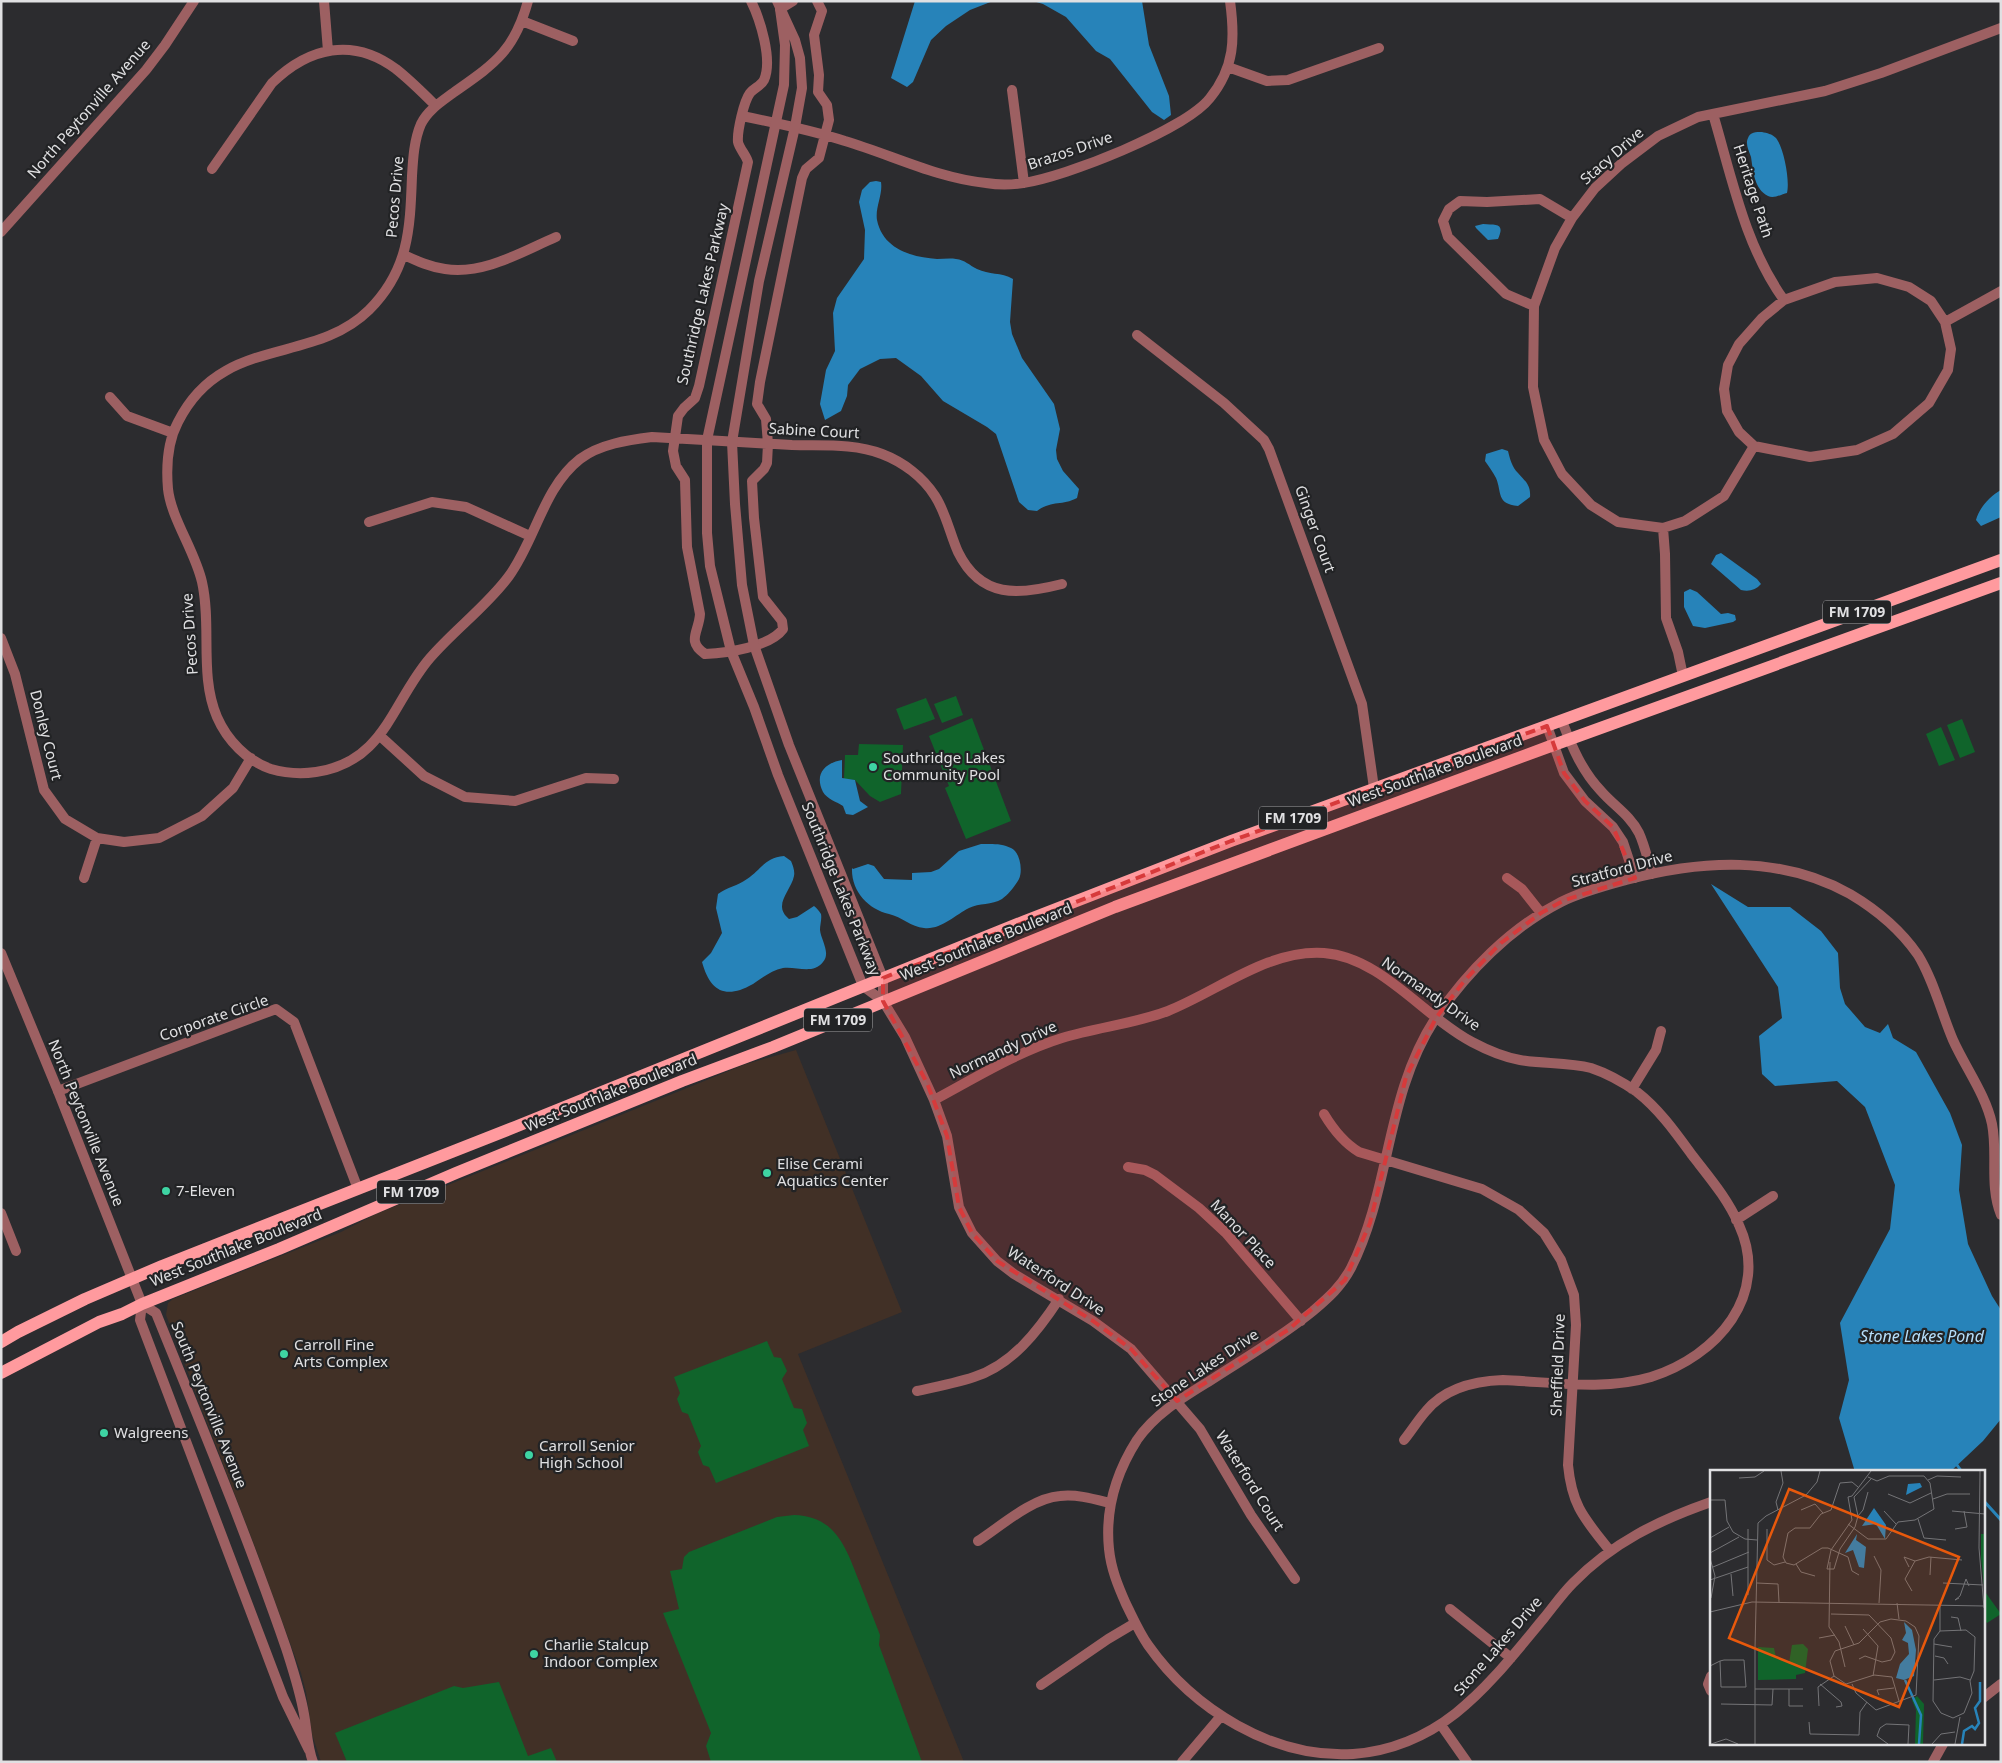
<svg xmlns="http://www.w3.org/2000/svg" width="2002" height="1763" font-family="'Noto Sans',sans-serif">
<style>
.education{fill:#413026}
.green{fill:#10642b}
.water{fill:#2783b9}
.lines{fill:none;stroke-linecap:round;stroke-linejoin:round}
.stream{stroke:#2783b9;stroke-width:3}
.minor{stroke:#9d6062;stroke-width:10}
.tertiary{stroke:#9d6062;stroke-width:10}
.primary{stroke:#ff9a9e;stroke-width:12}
.marked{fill:#d73a3b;fill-opacity:0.2;stroke:#d73a3b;stroke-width:4;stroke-dasharray:10 6;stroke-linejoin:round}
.poi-dot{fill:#3ed4a3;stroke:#222325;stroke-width:2}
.labels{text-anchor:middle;stroke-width:4.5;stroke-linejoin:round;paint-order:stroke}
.shield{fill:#222325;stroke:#a7a7a9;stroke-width:1}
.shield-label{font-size:14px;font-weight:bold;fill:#e0e0e2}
.street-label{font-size:15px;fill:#e0e0e2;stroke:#222325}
.poi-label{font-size:15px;fill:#e0e0e2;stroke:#222325;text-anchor:start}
.water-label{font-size:16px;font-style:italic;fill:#b5defb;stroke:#222325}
.inset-river{fill:none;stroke:#2783b9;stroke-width:2.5}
.inset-road{fill:none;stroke:#747477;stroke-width:1}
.view{fill:#e8590c;fill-opacity:0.15;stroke:#e8590c;stroke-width:2.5}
.inset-edge{fill:none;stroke:#e0e0e2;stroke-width:2.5}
</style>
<rect width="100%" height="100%" fill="#2c2c2f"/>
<path class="education" d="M796,1050L902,1312L798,1354L964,1762H321L312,1734L306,1692L301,1673L258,1555L166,1315L168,1303L173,1299L341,1232L376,1214L552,1143L746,1064Z"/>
<path class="green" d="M956,696L963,715L942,723L934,704Z
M926,698L935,719L904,730L896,709Z
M972,718L1011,821L966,839L945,788L949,786L929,736Z
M1962,719L1975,752L1960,758L1947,725Z
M1941,727L1955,760L1939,766L1926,734Z
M859,744L903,745L901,794L880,802L870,796L855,780L844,779L845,755H858Z
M767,1341L774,1357L781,1358L787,1371L782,1379L794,1408L802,1409L807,1423L803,1430L809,1446L716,1483L709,1467L703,1465L698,1452L701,1446L688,1414L682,1412L677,1399L680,1393L674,1377Z
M794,1515C836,1516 846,1548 859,1581C866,1599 873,1617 880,1635L879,1645L922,1762H711L706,1746L711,1733L663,1613L679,1609L670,1571L682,1569L684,1557L689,1552L777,1517Z
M1983,1589L2001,1614L1987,1623L1983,1618Z
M499,1682L528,1756L551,1748L557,1762H347L335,1733L454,1686L463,1688Z"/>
<path class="water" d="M915,1H993L970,10L946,26L931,40L913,82L907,87L891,78Z
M1033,1H1142L1149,45L1169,96L1171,115L1164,120L1152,112L1110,59L1096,51L1066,17L1043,4Z
M1762,132C1767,133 1772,134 1776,138C1784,148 1790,181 1787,193C1782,194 1774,199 1768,196C1754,189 1753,170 1751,157C1749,151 1745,144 1748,138C1750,132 1756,132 1762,132Z
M876,181L881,182C883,195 875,207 877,220C883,249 911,257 937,259C943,259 950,258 956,259C965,260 969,265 977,269C989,275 1001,272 1013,279L1010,322L1012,334L1022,358L1054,404L1060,429L1056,450L1057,459L1063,471L1079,489L1077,498C1062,506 1052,500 1037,511L1028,510L1019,502L996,434L987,427L943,401L921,376L896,358L880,359L860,369L848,385L847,396L841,411L825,420L820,404L826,370L835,351L833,313L837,298L864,259L865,230L859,202L862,190L870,182Z
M1483,224C1497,225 1505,223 1498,239L1488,240L1476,228L1475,226Z
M1502,449L1508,451C1510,459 1512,467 1518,473C1525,481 1531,485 1530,497L1518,506C1496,504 1502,492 1496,478C1493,472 1489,467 1485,461L1486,454Z
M2001,490V517L1981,526L1976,520C1979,508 1990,496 2001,490Z
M1721,553L1757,579L1761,584C1756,590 1749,592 1741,590L1711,564L1716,555Z
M1690,589L1697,592L1721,614L1728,613L1735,615L1736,620L1733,622L1705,628L1693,626L1684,607V592Z
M842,760V778L855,780L860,801L868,807L853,815L846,814L843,806C837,802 827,799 823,792C814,774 825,763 842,760Z
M981,844C991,844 1002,843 1011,848C1020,852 1023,870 1019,879C1016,885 1008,895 1002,899C992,905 979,903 969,908C955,915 941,930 924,928C911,927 902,917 889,914C868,909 851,891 852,868L853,869L868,864L874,866L884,879L912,880V873L931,872L939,869L959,851Z
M784,856L791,861C793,866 795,871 794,876C791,891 772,905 789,919L797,917L814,906C817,908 819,911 821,914C822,919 820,925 820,930C821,940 831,953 823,962C813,975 796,966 783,968C772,970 762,978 753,984C725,1000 710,991 702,962L711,953L722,933L716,908L718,894C727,887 738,886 747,879C761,870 764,858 784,856Z
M1711,884L1748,907H1790L1821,931L1838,953L1840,988L1845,1004L1865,1027L1880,1033L1888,1024L1893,1038L1916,1052L1950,1113L1962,1145L1959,1190L1968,1244L1992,1296L2001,1310V1419L1983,1441L1950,1472H1855L1839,1418L1849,1380L1840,1323L1890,1229L1895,1185L1865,1107L1837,1081L1775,1086L1762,1074L1759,1036L1782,1018L1778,987Z"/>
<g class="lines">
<path class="stream" d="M1957,1465L1962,1472
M1983,1500L2001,1520"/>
<path class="minor" d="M324,1L328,51
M528,1C514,52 494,64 453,93C441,102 428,110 421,124C414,140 413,159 412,176C410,229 409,270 369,310C312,366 222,334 178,422C167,443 166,466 168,489C171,518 195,551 202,582C212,626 199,675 217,717C227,740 247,761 271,769C285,773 302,774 316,772C385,762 392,702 430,658C455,629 487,606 509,576C536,539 543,488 580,459C600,444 628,440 652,437C699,440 745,442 792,445C822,446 854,443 882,454C903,462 923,477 935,496C946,513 950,534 958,552C981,599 1019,595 1062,584
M751,1C760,19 773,60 764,80C761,86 754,88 750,93C744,101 737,131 738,142C739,148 746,155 748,162L699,386L695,398L684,408L678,416L673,451L676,466L685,480L687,547L700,614C699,632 686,641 705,654C727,653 770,647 783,629L782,621L763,597L754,518L752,481L764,469L767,463L768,444L766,419L757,404L760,382L802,178L806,169L819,158L829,120L827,105L818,92L819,75L814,35L822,11L817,1
M780,9L793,1
M522,21L573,41
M1228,67L1267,81L1288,80L1379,48
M1012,90L1024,183
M1713,114C1732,178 1745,246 1784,300
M742,116C777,123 811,130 845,141C892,155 937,178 986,183C998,185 1011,185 1023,183C1065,177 1185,130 1210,98C1235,67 1235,38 1230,1
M212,169L272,83C309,47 353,37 396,69C410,80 423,93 435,105
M404,255C417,261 430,267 445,269C484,275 521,252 556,237
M1877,278L1909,287L1931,301L1945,322L1951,349L1948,370L1929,403L1893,434L1857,450L1810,457L1754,446L1739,432L1727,411L1724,389L1728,365L1739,344L1762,318L1784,300L1835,282Z
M1534,306L1506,294L1448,237L1443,221L1449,209L1460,201L1487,202L1540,199L1572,218
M1945,322L2001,291
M1137,335L1224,403L1264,440L1269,449L1362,704L1374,788
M110,397L127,416L173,433
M1754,446L1724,496L1685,521L1663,528L1618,522L1591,505L1562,474L1544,440L1533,387L1534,306L1555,248L1572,218L1595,188L1621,164L1658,136L1698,117L1825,91L1881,73L2001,28
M369,522L432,502L466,507L530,536
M1663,528L1665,554L1666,618L1678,652L1683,676
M1,638L15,674L44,790L65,819L97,838L124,842L159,838L202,816L233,788L251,758
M1562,721C1572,747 1582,771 1601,791C1614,806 1630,815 1639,833C1645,846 1648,861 1652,874
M1547,726L1564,773L1585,801L1613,827L1623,842L1635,878
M379,735L424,776L465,797L515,801L586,778L614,779
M84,878L97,838
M1507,878L1522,889L1541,913
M883,1001L905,1037L934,1100L947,1136L959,1207L972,1233L997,1261L1014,1274L1093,1321L1131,1349L1200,1429L1251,1515L1295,1579
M1632,1089L1656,1050L1661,1031
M58,1091L276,1009L294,1022L358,1189
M934,1100C975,1078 1017,1052 1062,1038C1097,1027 1134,1024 1168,1011C1218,991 1269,949 1324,953C1381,957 1424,1017 1472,1042C1487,1050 1503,1057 1520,1060C1544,1064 1568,1062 1591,1068C1606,1073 1624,1083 1637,1092C1659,1109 1676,1133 1692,1155C1709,1177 1728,1199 1739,1225C1771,1295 1717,1356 1651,1377C1604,1391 1552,1382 1503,1380C1474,1381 1445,1388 1426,1411C1418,1420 1412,1430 1404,1440
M1324,1114C1333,1129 1344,1143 1359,1152L1482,1189L1519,1210L1544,1233L1561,1260L1574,1295L1576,1325L1568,1465C1572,1507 1585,1519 1610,1551
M1128,1167L1145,1170L1155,1175L1199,1208L1226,1233L1301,1321
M1,1213L16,1251
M1736,1220L1773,1196
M917,1391C936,1387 956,1383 974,1377C1012,1365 1038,1331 1059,1299
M1711,1502C1659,1520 1612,1543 1573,1583C1562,1594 1553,1607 1544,1618C1490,1683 1444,1747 1353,1754C1273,1759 1193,1709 1148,1645C1139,1632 1133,1618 1126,1604C1118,1586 1111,1569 1109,1549C1105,1510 1116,1473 1137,1440C1155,1414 1182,1398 1208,1382C1243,1359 1280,1338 1313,1311C1328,1298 1341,1287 1351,1268C1391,1189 1385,1096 1435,1019C1467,972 1510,928 1561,902C1581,892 1604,886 1626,880C1701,860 1780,855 1850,894C1877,910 1900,929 1918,955C1934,981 1941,1012 1953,1040C1965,1067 1986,1095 1992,1124C1998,1154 1989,1185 2001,1215
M978,1541C1001,1526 1032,1498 1060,1496C1077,1494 1094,1499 1110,1503
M1450,1609L1511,1658
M1711,1676L1708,1684L1711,1691
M1041,1685L1108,1639L1135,1623
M1983,1698L2001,1684
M1441,1725L1467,1762
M1182,1762L1221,1716
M1933,1762L1943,1744"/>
<path class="tertiary" d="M777,1L795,40L800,58L802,88L795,127L759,281L732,442L735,504L742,585L754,645L789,745L883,978V1001
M780,9L785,45L784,85L707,440V533L710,566L731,651L754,707L778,775L863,986L883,1001
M1,232L146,70L165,45L194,1
M1,953L58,1091L142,1304L140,1320L283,1697L309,1750
M142,1304L156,1313C201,1424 247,1535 286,1648C293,1670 300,1691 304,1714C307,1730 307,1746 313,1762"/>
<path class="primary" d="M1,1342L18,1332L85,1299L162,1266L515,1127L1025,921L1231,841L2001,560
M1,1373L99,1322L122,1314L142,1304L279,1249L456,1173L682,1081L773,1047L1115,907L1548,747L2001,583"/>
</g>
<path class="marked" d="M1547,726L1564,773L1585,801L1613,827L1635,878L1565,900L1541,913L1501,943L1465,980L1436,1018L1406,1077L1370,1223L1345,1280L1288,1330L1177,1401L1131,1349L1093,1321L997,1261L972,1233L959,1207L947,1136L927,1083L883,1001V978L1231,841Z"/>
<g class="poi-dot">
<circle cx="873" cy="767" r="5"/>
<circle cx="767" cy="1173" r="5"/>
<circle cx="166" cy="1191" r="5"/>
<circle cx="284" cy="1354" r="5"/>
<circle cx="104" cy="1433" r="5"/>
<circle cx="529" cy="1455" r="5"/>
<circle cx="534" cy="1654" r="5"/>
</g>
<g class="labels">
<g class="shield">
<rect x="1823" y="600.5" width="68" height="23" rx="4"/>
<rect x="1259" y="806.5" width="68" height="23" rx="4"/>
<rect x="804" y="1008.5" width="68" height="23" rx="4"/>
<rect x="377" y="1180.5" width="68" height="23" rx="4"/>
</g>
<g class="shield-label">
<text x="1857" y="617">FM 1709</text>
<text x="1293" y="823">FM 1709</text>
<text x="838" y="1025">FM 1709</text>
<text x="411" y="1197">FM 1709</text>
</g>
<g class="street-label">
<text transform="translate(89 109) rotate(-49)" y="5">North Peytonville Avenue</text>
<text transform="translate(1070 151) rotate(-19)" y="5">Brazos Drive</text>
<text transform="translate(1612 156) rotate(-41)" y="5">Stacy Drive</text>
<text transform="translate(1753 191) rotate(72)" y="5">Heritage Path</text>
<text transform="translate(395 197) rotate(-85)" y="5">Pecos Drive</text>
<text transform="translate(703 294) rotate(-77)" y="5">Southridge Lakes Parkway</text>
<text transform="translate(814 431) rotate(3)" y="5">Sabine Court</text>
<text transform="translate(1315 529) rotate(70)" y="5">Ginger Court</text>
<text transform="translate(190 634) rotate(-94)" y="5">Pecos Drive</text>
<text transform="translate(46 735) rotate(76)" y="5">Donley Court</text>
<text transform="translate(1435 771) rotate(-20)" y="5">West Southlake Boulevard</text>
<text transform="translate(1622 869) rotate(-15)" y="5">Stratford Drive</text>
<text transform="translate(841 889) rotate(68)" y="5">Southridge Lakes Parkway</text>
<text transform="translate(986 942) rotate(-22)" y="5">West Southlake Boulevard</text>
<text transform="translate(1431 994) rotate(35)" y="5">Normandy Drive</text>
<text transform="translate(214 1018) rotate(-19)" y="5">Corporate Circle</text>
<text transform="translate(1003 1050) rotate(-25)" y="5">Normandy Drive</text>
<text transform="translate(611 1093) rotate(-22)" y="5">West Southlake Boulevard</text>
<text transform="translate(86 1123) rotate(68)" y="5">North Peytonville Avenue</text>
<text transform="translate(1243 1234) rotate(47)" y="5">Manor Place</text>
<text transform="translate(236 1248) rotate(-22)" y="5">West Southlake Boulevard</text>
<text transform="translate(1056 1281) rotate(33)" y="5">Waterford Drive</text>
<text transform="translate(1558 1365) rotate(-88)" y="5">Sheffield Drive</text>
<text transform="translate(1205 1368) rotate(-34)" y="5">Stone Lakes Drive</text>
<text transform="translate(209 1405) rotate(68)" y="5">South Peytonville Avenue</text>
<text transform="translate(1250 1481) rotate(58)" y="5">Waterford Court</text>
<text transform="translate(1498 1646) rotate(-49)" y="5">Stone Lakes Drive</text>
</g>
<g class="poi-label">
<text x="883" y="763">Southridge Lakes<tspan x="883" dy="17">Community Pool</tspan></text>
<text x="777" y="1169">Elise Cerami<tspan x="777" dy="17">Aquatics Center</tspan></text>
<text x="176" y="1196">7-Eleven</text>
<text x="294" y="1350">Carroll Fine<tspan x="294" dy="17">Arts Complex</tspan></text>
<text x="114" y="1438">Walgreens</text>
<text x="539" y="1451">Carroll Senior<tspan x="539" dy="17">High School</tspan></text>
<text x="544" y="1650">Charlie Stalcup<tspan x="544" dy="17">Indoor Complex</tspan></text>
</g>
<g class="water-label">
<text x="1922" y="1342">Stone Lakes Pond</text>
</g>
</g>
<g transform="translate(1710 1470)">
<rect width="275" height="275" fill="#2c2c2f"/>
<path d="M271,64H275V125L271,88ZM93,174L98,179L95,203L86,205V209L48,210V177L64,178L66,188L79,193L82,175ZM207,226L214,234L213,274H205L206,240L202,230Z" fill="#10642b"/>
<path d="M198,14L210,13L212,17L196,25ZM164,38L176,55L175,69L166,54L152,56ZM147,64L146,70L156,77L154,98L149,97L143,80L135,83ZM194,152L202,160L206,180L204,206L194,210L186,208L190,194L199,184L198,173L192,170L196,163Z" fill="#2783b9"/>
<path class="inset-river" d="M195,210L211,245L209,274M252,274L254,261L262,256L265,259L269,253L265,238L270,231V212"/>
<path class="inset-road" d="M270,1L269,78L274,138M29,8L45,7L54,1M218,10L227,6L251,7M148,17L142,12L130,13L121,40L111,44L100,58H85L78,63L73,87L76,93L84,95L112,78H118L138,87L142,101L149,105M178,24L200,33L221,23M142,26L138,27L142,50L121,80L117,99H124L130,79L145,57L148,46L144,27L161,9M142,26L161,1M223,29L237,24H260M0,30H15L17,51L23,62L35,69L47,70M68,40L66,32L73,13L71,1M91,40L105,34L113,43M174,41L186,54M242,41L275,44M148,46L153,40L158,22M208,49L214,68L236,70M138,54L158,69H176L188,52L205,50L224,39L220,13L214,6H179L167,11L158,7M38,59V125M57,59V90L64,95L75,92M245,59L257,57L254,41M0,68L19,57M0,83L29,67M164,86L171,100L169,133M0,88L5,106L1,128M120,92L119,157L129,172L135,197M86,94L91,102L105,106M3,97L39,82M199,97L194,87L205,91M21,104L23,126M220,105L221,87M0,110L38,97M47,113L68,114L69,132M233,113L273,115M202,121L195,109L205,91L219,87L252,90M249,128L245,130L250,126L256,109L259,116M187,133L189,149M0,142L42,132L275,136M121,144L159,145L181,168L185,182L181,190L172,192L155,186L149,189M241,147L248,148L251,161M135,156L144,175M153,159L168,176L163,206M256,160L265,167L264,201L260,211L262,223L254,243L243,248L231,243L223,231L224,169L230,161ZM230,161V135M109,168L125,165M224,174L242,177M45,178L48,53L56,46L96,25L107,12L110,1M225,186L234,188L238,194M0,196L10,191L14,190H34L36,217H11L10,191M224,210L250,207L260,210M110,214L131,232L132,236L126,237M142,214L146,223L166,240L206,225L209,166L205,157L196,151L181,149L170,152L149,173L125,181L120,191L124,206L136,214L164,205L182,207L189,231M45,219H93M79,219V236H93M169,225L167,220L184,218M11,234L62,235L63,219M109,236L108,217L124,206M99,252L100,264L149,265L150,242L157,232M1,274L16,269L28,274M45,274V178M178,274L167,266L170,258L176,254L199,255L198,274M222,274L231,264L245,262M245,274L250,247"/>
<path class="view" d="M79,19L249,87L189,237L19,168Z"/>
<rect width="275" height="275" class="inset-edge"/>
</g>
<rect width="2002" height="1763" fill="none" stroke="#e0e0e2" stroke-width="5"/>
</svg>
